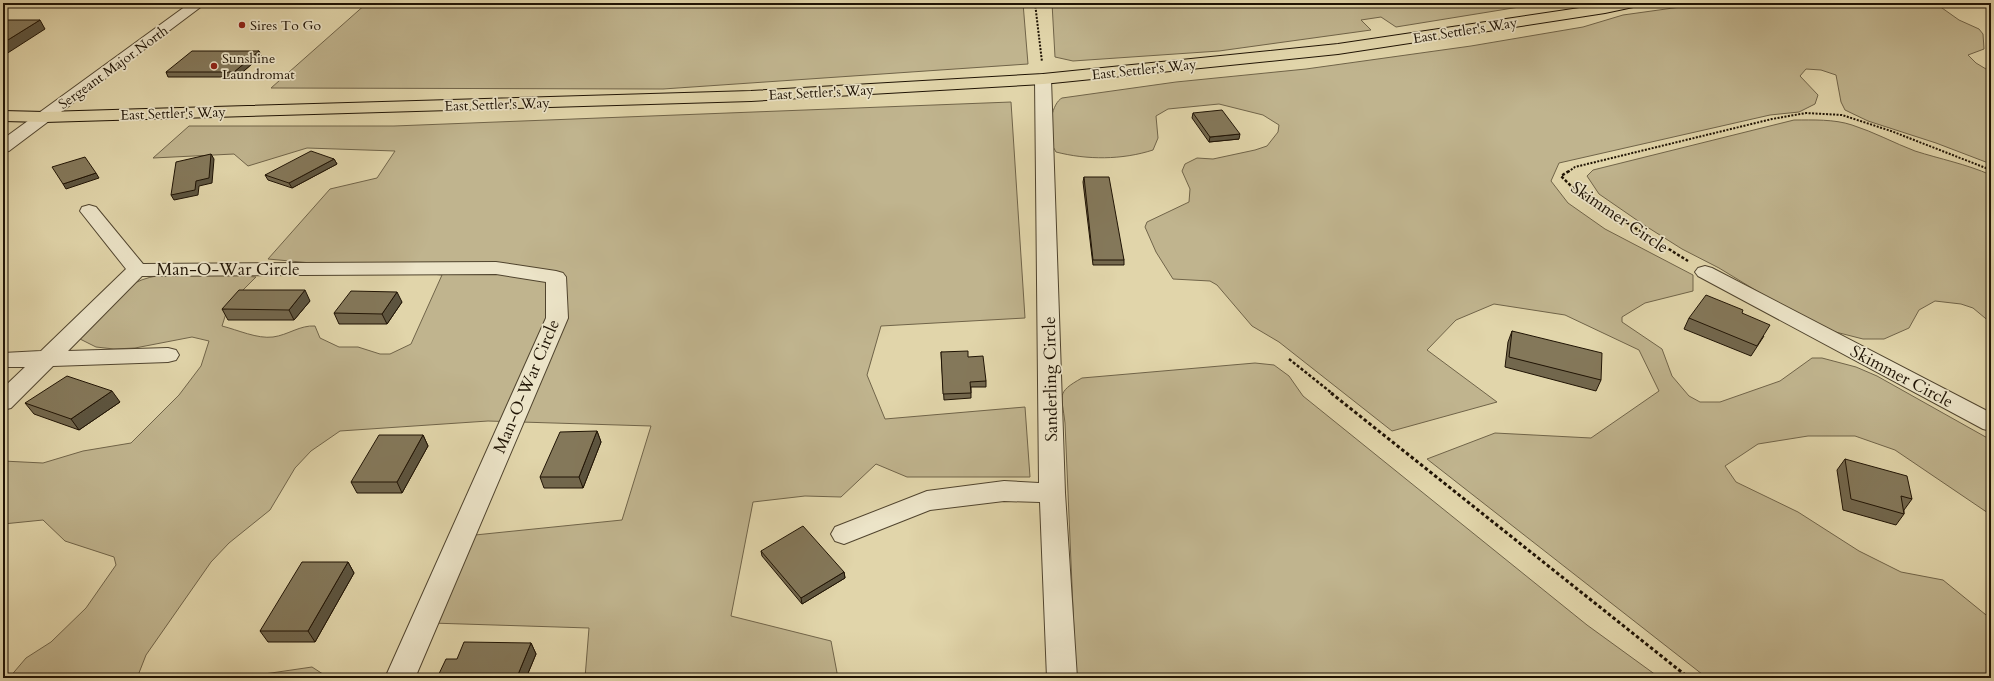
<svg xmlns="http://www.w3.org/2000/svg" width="1994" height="681" font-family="Cardo,serif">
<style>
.green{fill:#c0b48e;stroke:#706449}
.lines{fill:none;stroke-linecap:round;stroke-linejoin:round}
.minor-casing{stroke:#50442e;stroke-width:2}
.major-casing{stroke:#1f1304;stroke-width:2}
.path-far2{stroke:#1f1304;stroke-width:2;stroke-dasharray:2 1.5;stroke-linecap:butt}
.path-far1{stroke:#1f1304;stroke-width:2.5;stroke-dasharray:3 2;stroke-linecap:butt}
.path{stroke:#1f1304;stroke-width:3;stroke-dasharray:3.5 2.5;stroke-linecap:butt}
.minor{fill:#ece4c8;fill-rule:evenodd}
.major{fill:#e1d5aa;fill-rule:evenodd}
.wall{fill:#72674d;stroke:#1f1304}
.shaded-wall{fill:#5c543f;stroke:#1f1304}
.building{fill:#84785a;stroke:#1f1304}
.poi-dot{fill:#8f2418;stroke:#ece4c8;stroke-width:1.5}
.labels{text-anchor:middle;stroke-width:3.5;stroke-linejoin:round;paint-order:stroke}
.far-poi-label{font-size:14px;fill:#1f1304;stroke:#ece4c8;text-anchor:start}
.far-street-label{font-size:14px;fill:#1f1304;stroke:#ece4c8}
.street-label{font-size:17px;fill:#1f1304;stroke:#ece4c8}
</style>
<rect width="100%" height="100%" fill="#e1d5aa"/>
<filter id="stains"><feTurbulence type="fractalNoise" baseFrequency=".005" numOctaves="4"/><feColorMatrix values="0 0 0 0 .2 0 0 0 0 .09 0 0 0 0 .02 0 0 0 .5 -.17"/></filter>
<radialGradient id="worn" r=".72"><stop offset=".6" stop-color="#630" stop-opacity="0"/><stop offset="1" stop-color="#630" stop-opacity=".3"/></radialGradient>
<path class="green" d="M367,3H1023L1028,64L663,89L271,88Z
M1052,3H1544L1396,27L1381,17L1361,20L1371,30L1219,51L1073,61L1055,57Z
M1709,3H1935L1959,20L1979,29L1983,34L1984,49L1968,55L1976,63L1991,72V164L1936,143L1868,121L1845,110L1841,102L1836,75L1821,70L1806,69L1800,76L1818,95L1815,104L1799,112L1770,115L1559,163L1551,181L1568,203L1605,229L1693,275V291L1645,303L1622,317V322L1662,349L1672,376L1689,396L1700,402H1720L1780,381L1812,358H1822L1856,367L1877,376L1991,440V515L1895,450L1855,436H1808L1758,444L1725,466L1736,482L1798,512L1859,551L1901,572L1943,580L1991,619V678H1707L1427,459L1495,433L1591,438L1659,391L1639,350L1565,315L1494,304L1456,320L1427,350L1497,402L1392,431L1279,342L1252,326L1217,285L1210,281L1173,279L1156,252L1145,227L1147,222L1189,202L1190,189L1182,171L1185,164L1197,158L1213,159L1255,150L1267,146L1278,132L1279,125L1263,115L1219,104L1168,109L1156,116L1158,138L1153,150C1122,160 1087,160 1056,152C1054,148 1051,144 1050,140C1048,129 1052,103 1062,98L1176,82L1306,69L1471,46L1583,27L1623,15Z
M1011,102L1025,318L881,326L867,375L885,419L1025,407L1030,477H907L876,464L841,497L805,496L753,502L731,616L831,641L838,678H585L589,628L431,623L475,535L622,520L651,426L488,421L340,431L311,451L295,468L270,510L229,543L211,562L146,655L137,678H9L26,658L51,642L86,608L116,565L114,557L65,541L43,520L3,524V461L43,463L83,451L131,443L179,395L201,366L209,341L192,337L135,348L114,349L96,347L78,338C93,323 113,299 130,286C158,266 223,275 256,277L229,304L222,326C238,330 257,339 273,337C288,335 300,325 315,326L320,338L339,347H358L380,354H390L411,344L442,275L268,259L330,189L377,178L395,151L307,148L248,166L234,154L153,158L189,126H394Z
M1794,120C1813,120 1834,119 1852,125C1874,132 1894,143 1915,151C1940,159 1966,164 1991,175V323L1973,308L1961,304L1935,301L1919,310L1909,328L1884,339H1863L1816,327L1719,268L1682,249L1644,225L1599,194L1587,176L1593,170Z
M1255,363L1274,365L1289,376L1303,396L1587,625L1660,678H1076L1065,423C1062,395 1055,393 1082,378Z
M312,667L329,678H237Z"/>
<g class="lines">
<defs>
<path id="minor" d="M190,3H206L9,151L3,152V139Z
M1043,74L1049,76L1051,79L1065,493L1077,678H1047L1040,502L1004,501L930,510L844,544L835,541L831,534L835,527L927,491L1004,481L1039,483L1035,79L1037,76Z
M89,205L96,207L143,264L496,262L556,271L563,273L566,277L568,318L415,678H385L546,318V282L496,274L142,276L68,351L168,348L176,350L179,355L176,360L168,362L53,366L11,408L3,410V388L25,367H3V353L41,351L126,269L80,211L82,207Z
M1705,266L1712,268L1991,413V431L1983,429L1698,276L1695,272L1698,268Z"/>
<path id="major" d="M1613,3H1640L1638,6L1605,13L1338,54L1043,84L751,101L45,122L3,121V111L45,112L751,91L1043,74L1338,44Z"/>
</defs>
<use href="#minor" class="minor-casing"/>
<use href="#major" class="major-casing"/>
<path class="path-far2" d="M1035,3L1042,62
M1568,172L1575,167L1772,119L1806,113L1842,115L1891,131L1991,170"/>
<path class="path-far1" d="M1569,171L1561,176L1576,191L1688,261
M1289,359L1333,394"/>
<path class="path" d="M1331,393L1689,678"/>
<use href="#minor" class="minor"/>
<use href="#major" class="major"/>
</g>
<path class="wall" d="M259,51L261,56L237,77H168L166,72Z
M1193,113L1239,139L1209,142L1192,118Z
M334,159L337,164L292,188L268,180L265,175Z
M1084,177L1124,260V265H1093L1083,182Z
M310,301L294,320H228L222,309Z
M402,302L387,324H339L334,313Z
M1742,313L1764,336L1751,356L1684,329L1689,318Z
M1512,331L1601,380L1596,391L1505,367L1508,342Z
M941,352L968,357L986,381V387H971V398L944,400Z
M120,402L79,430L34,414L25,403Z
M597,431L601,442L583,488H544L540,477Z
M423,435L428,446L402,493H357L351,482Z
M1845,459L1912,499L1904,510V514L1896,525L1843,510L1837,470Z
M761,551L844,572L845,578L802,604L762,556Z
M348,562L354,573L315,642H268L260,631Z
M531,643L536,654L526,678H437L457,659Z"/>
<path class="shaded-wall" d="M40,20L45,29L3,56V43Z
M259,51L261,56L237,77L234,72Z
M1240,134L1239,139L1209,142L1210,137Z
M211,154L214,159L212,183L199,186L198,195L174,200L171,195L196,181Z
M334,159L337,164L292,188L289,183Z
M96,173L99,178L66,189L63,184Z
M305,290L310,301L294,320L289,310Z
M397,292L402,302L387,324L382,314Z
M112,391L120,402L79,430L71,419Z
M597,431L601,442L583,488L579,477Z
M423,435L428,446L402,493L397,482Z
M348,562L354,573L315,642L308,631Z
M844,572L845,578L802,604L801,598Z
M531,643L536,654L526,678H517V677Z"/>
<path class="building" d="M3,20H40L3,43Z
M192,51H259L234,72H166Z
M1222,110L1240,134L1210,137L1193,113Z
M311,151L334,159L289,183L265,175Z
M211,154L209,178L196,181L195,190L171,195L176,162Z
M85,157L96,173L63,184L52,167Z
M1084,177H1109L1124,260H1093Z
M239,290H305L289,310L222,309Z
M351,291L397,292L382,314L334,313Z
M1706,295L1743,310L1742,313L1770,325L1757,346L1689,318Z
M1512,331L1602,353L1601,380L1509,357Z
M968,351V357L983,356L986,381L970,382L971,393L943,394L941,352Z
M67,376L112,391L71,419L25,403Z
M597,431L579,477H540L560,432Z
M379,435H423L397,482H351Z
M1845,459L1907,476L1912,499L1901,496L1904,514L1851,499Z
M803,526L844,572L801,598L761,551Z
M302,562H348L308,631H260Z
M464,642L531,643L517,677H502L501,678H437L446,659H457Z"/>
<g class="poi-dot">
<circle cx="242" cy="25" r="4"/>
<circle cx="214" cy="66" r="4"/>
</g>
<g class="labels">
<g class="far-poi-label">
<text x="250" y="30">Sires To Go</text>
<text x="222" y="63">Sunshine<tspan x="222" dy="16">Laundromat</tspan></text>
</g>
<g class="far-street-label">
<text transform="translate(1465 30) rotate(-9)" y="5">East Settler's Way</text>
<text transform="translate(113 67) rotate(-36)" y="5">Sergeant Major North</text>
<text transform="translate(1144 69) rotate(-6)" y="5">East Settler's Way</text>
<text transform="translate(821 92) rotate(-3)" y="5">East Settler's Way</text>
<text transform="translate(497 104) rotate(-2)" y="5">East Settler's Way</text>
<text transform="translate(173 113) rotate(-2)" y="5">East Settler's Way</text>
</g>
<g class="street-label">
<text transform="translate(1620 217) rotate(34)" y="6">Skimmer Circle</text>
<text x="228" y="275">Man-O-War Circle</text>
<text transform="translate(1902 376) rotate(28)" y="6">Skimmer Circle</text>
<text transform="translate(1050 379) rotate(-91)" y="6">Sanderling Circle</text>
<text transform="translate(526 386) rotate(-67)" y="6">Man-O-War Circle</text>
</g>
</g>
<rect width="1994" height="681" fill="none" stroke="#e1d5aa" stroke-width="16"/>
<rect x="4" y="4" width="1986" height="673" fill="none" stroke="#1f1304" stroke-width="2"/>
<rect x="8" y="8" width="1978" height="665" fill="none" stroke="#1f1304"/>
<rect width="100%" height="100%" filter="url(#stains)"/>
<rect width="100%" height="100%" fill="url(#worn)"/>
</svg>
